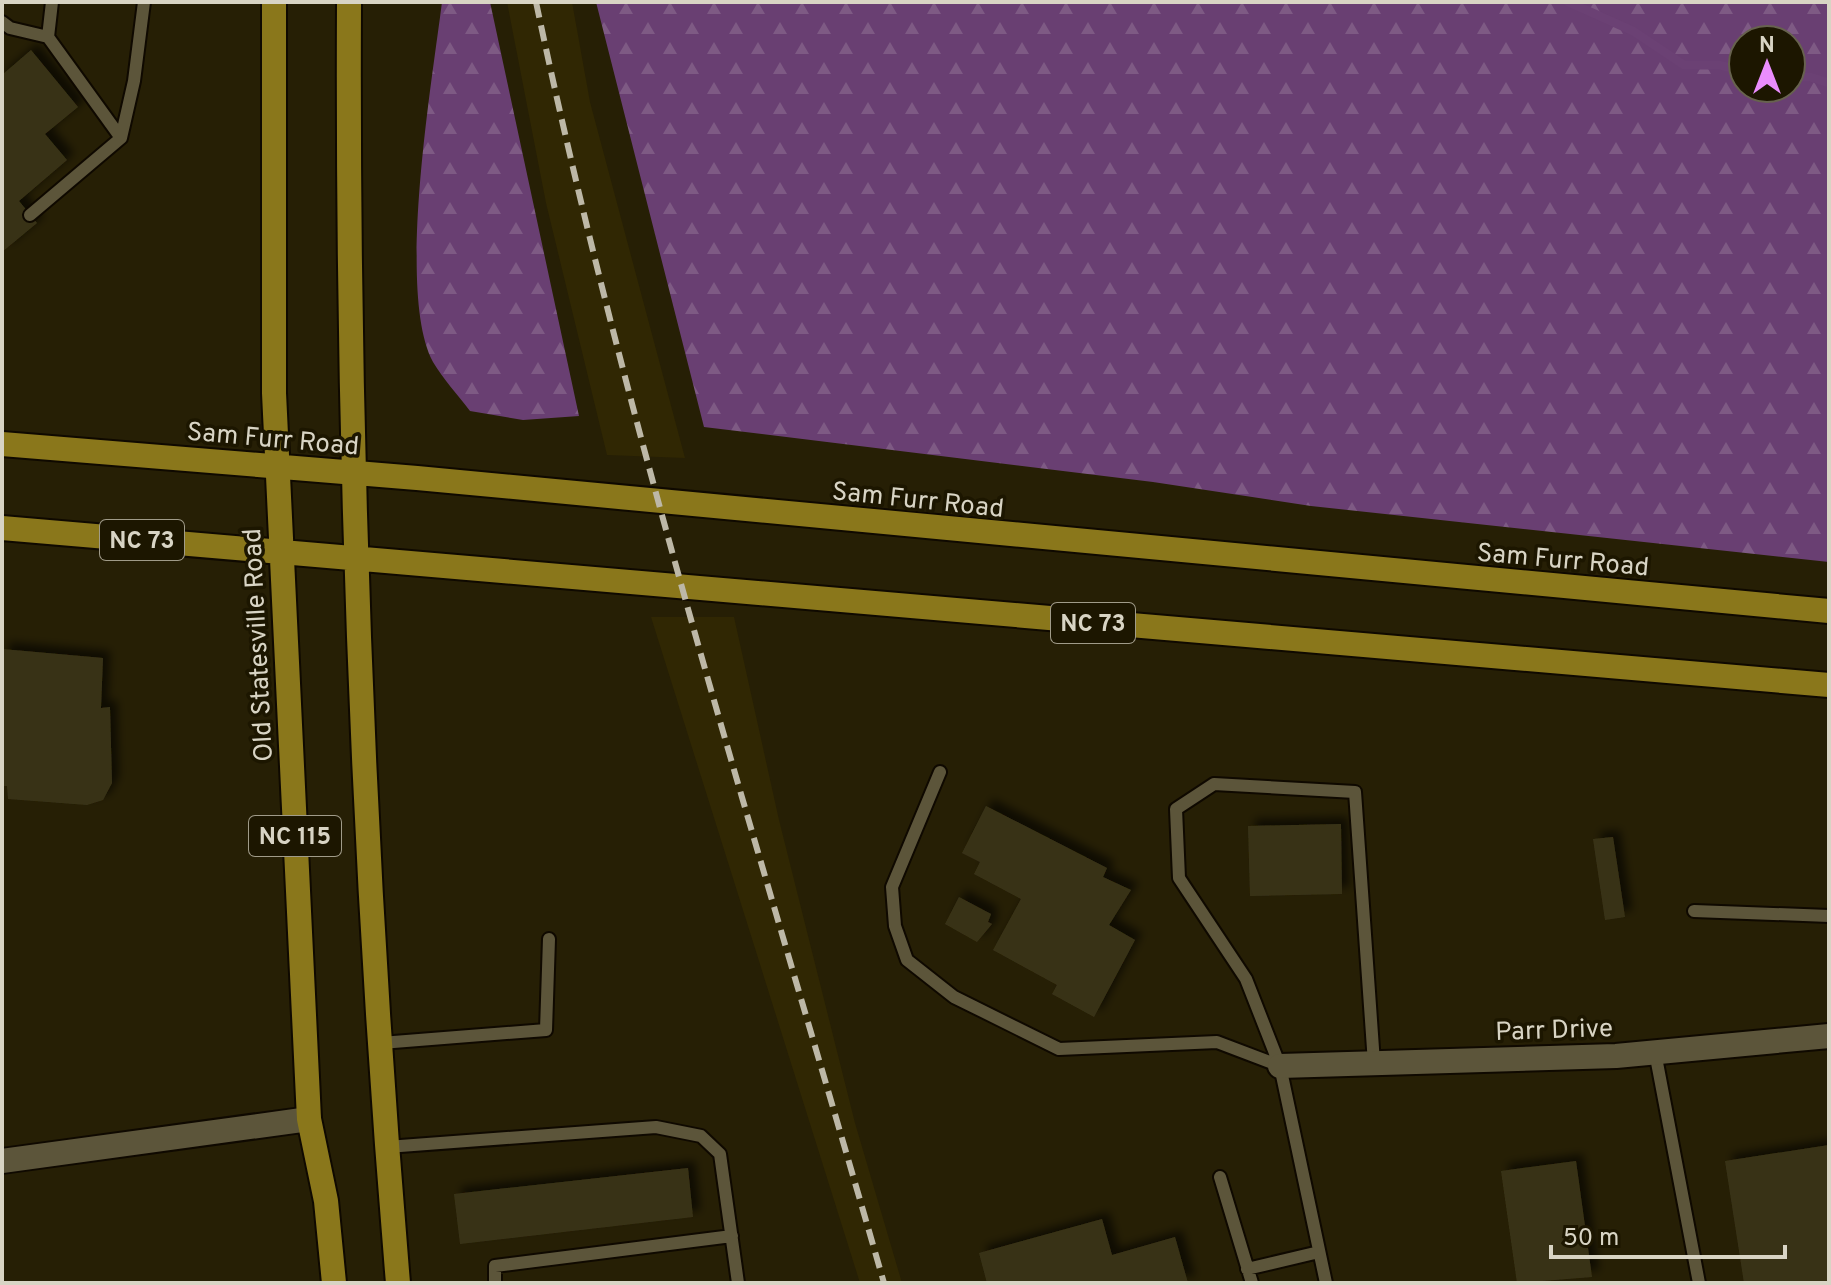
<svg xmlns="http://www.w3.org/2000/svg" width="1831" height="1285" font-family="Overpass,sans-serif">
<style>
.built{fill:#302703}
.forest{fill:url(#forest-firs);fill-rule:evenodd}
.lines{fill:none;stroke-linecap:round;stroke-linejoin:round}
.stream{stroke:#6b4174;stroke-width:9}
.building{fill:#393318;filter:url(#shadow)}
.service-casing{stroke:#0f0900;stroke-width:16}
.minor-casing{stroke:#0f0900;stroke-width:28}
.primary-casing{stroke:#0f0900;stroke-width:28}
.service{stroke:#5c553a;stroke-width:12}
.minor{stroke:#5c553a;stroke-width:24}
.primary{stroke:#8a771b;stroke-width:24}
.rail{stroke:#bdb8a7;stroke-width:6;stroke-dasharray:16 8;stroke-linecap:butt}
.labels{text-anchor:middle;stroke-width:7;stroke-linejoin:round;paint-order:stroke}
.shield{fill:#1c1600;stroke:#a09b89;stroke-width:2}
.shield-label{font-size:24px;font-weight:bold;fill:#d8d4c4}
.street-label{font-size:26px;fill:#d8d4c4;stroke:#1c1600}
</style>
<defs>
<pattern id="forest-firs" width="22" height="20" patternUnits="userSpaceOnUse" patternTransform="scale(2)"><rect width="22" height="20" fill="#693f72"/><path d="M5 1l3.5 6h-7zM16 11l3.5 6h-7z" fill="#7e5a84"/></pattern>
<filter id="shadow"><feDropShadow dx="7" dy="-7" stdDeviation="4" flood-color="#0009"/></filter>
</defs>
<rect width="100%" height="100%" fill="#261f05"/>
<path class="built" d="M507,2H572L590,102L685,458L607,455L546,203Z
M734,617L779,820L855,1123L902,1283H860L651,617Z"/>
<path class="forest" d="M442,2H490L579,416L523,420L470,411C458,395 443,379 433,362C396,293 432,83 442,2Z
M596,2H1829V562L1311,506L1153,482L704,427ZM1743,40H1791V88H1743Z"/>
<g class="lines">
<path class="stream" d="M1568,2L1633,31L1684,65H1719L1743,71
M1791,77H1810L1829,83"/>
</g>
<path class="building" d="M31,50L78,107L45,134L67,160L19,201L37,223L2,252V75Z
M2,649L103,658L101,708L110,707L112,783L103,800L87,805L8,799L7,786H2Z
M986,806L1107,868L1103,877L1131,890L1109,925L1135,940L1094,1017L1052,994L1057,985L993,950L1021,899L974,874L980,862L962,853Z
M1341,824L1342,894L1250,896L1248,826Z
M1613,837L1625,917L1605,920L1593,839Z
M959,897L991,914L988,922L992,924L977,942L945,924Z
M1829,1145V1283H1744L1725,1161Z
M1576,1161L1592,1277L1517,1283L1501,1171Z
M688,1168L693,1217L460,1244L454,1194Z
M1102,1219L1112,1255L1175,1237L1188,1283H987L979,1253Z"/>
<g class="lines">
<defs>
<path id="service" d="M52,2L48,37L121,138L134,81L144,2
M2,22L10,28L48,37
M30,215L121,138
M940,772L892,887L895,926L907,960L954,997L1059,1049L1217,1042L1280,1066
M1694,911L1829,916
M381,1043L546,1030L549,939
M1655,1052L1699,1283
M387,1147L656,1127L701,1136L720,1154L738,1283
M1220,1177L1252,1283
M1247,1269L1319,1252
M495,1283V1266L732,1236
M1326,1283L1280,1066L1246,979L1179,878L1176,809L1214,784L1355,792L1374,1063"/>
<path id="minor" d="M1280,1066L1616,1056L1829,1036
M2,1161L309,1119"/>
<path id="primary" d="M274,2V393L309,1119L326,1201L334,1283
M349,2C347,429 362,858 398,1283
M2,444L417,478L1829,611
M2,528L1829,685"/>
</defs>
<use href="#service" class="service-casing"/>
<use href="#minor" class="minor-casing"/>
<use href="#primary" class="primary-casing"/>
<use href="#service" class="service"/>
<use href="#minor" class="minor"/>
<use href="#primary" class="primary"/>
<path class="rail" d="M536,2C627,435 762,858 884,1283"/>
</g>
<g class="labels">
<g class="shield">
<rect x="100" y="520" width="84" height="40" rx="6"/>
<rect x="1051" y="603" width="84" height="40" rx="6"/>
<rect x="249" y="816" width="92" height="40" rx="6"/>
</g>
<g class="shield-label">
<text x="142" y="548">NC 73</text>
<text x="1093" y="631">NC 73</text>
<text x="295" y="844">NC 115</text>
</g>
<g class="street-label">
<text transform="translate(273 438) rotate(5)" y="9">Sam Furr Road</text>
<text transform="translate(918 499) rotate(6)" y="9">Sam Furr Road</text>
<text transform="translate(1563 559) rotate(5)" y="9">Sam Furr Road</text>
<text transform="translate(257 645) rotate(-93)" y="9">Old Statesville Road</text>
<text transform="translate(1554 1029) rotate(-2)" y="9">Parr Drive</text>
</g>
</g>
<rect width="1831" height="1285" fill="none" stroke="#d8d4c4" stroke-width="8"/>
<g transform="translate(1767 64)"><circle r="38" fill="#1c1600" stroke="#67624e" stroke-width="2"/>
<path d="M0-6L14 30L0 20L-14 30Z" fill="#ea8dfd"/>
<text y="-12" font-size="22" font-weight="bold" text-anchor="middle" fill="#d8d4c4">N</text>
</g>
<path d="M1551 1245v12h234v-12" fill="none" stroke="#d8d4c4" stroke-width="4"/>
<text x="1563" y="1245" font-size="24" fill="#d8d4c4" stroke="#1c1600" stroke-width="6" paint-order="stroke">50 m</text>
</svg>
